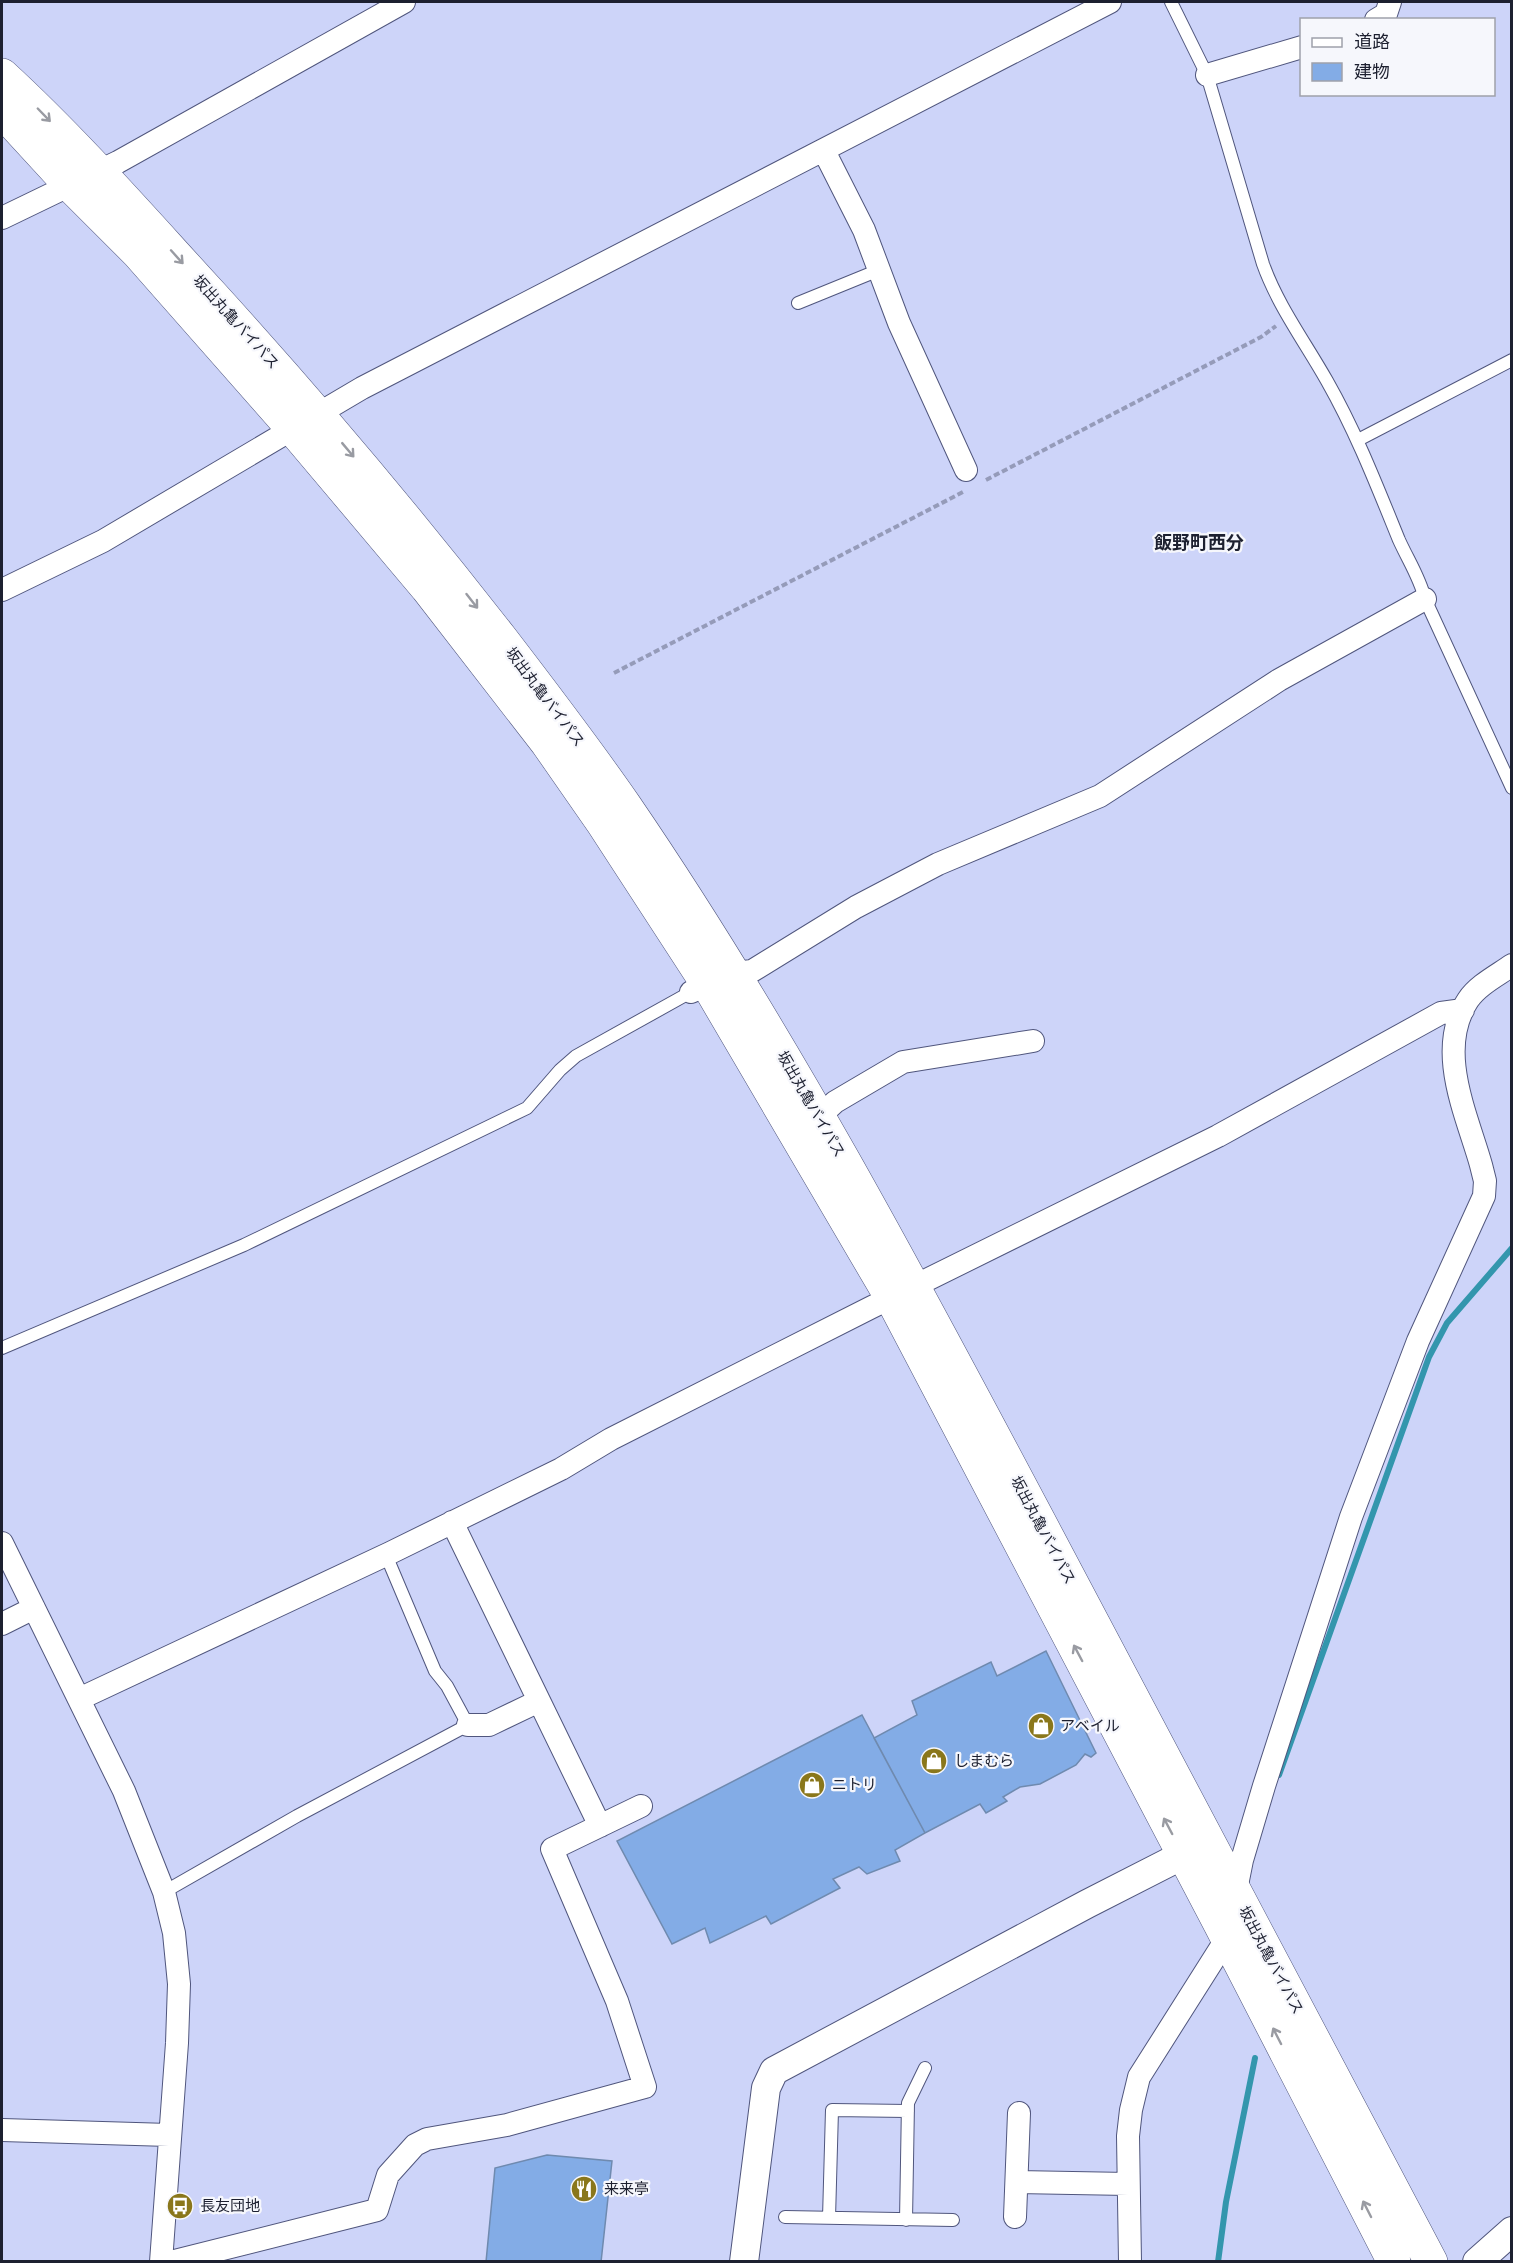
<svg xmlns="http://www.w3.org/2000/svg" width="1513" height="2263" font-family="'Source Sans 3','Noto Sans JP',sans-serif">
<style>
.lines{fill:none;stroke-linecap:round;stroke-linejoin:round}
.stream{stroke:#3396ad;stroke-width:6}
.building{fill:#83ace6;stroke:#6f8aaf;stroke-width:1.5}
.service-casing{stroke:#50567d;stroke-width:14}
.minor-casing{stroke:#50567d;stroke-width:24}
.tertiary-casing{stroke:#50567d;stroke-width:30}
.trunk-casing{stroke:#50567d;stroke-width:34}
.path{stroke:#959bb9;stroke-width:4;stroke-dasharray:6 3;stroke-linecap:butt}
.service{stroke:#fff;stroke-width:12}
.minor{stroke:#fff;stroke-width:22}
.tertiary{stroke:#fff;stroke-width:28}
.trunk{stroke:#fff;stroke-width:33}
.oneway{stroke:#999ba2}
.labels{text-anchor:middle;stroke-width:4.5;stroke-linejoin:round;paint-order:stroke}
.street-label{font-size:15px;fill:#1d2030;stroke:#f6f7fc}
.poi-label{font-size:15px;fill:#1d2030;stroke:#f6f7fc;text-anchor:start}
.quarter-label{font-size:18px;font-weight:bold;fill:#1d2030;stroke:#f6f7fc}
</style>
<rect width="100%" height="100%" fill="#cdd4f9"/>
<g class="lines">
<path class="stream" d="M1279,1775L1429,1357L1447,1323L1512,1248
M1218,2262L1226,2202L1255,2058"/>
</g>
<path class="building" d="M1046,1651L1096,1753L1091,1757L1085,1754L1076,1765L1040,1784L1020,1787L1003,1797L1007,1801L986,1813L980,1804L925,1833L874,1738L917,1715L912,1701L991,1662L997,1676Z
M862,1715L925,1833L895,1850L900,1861L867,1874L859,1867L833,1879L840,1888L771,1924L766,1916L710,1943L705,1928L672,1944L617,1841Z
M547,2155L612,2161L601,2262H486L495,2168Z"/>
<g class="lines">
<defs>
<path id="service" d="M1171,2L1207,75L1263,264C1278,306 1305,342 1327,381C1356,432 1377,486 1399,540C1408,560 1420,578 1425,599L1512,788
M798,303L879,270
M1358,440L1512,360
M2,1348L244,1245L527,1108L560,1070L576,1056L691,992
M164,1892L297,1816L468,1725L447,1686L435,1671L386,1555
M785,2217L953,2220
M829,2218L832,2110L908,2111
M906,2220L908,2103L925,2068"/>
<path id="minor" d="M1376,20L1386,14L1390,2
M1207,75L1302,47
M824,151L864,230L899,323L966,470
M2,218L118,162L404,2
M2,590L103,541L362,388L1110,2
M691,992L735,973L752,971L856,907L938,864L1100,796L1279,680L1425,599
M819,1117L835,1102L903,1062L1033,1041
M452,1522L600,1826
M2,1543L124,1791L164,1892L174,1933L179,1984L177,2043L161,2262
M2,1624L34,1608
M79,1699L390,1553L561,1469L611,1439L870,1308L1218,1136L1441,1013L1463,1010
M468,1725H489L539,1701
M1235,1895L1242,1860L1264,1786L1351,1517L1418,1341L1484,1196L1485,1181L1481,1165C1467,1115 1435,1050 1468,1000C1478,985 1498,975 1512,965
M2,2130L169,2135
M1017,2182L1128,2184
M1015,2217L1019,2113
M171,2262L377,2210L388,2175L415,2145L427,2139L507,2125L645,2087L617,2001L552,1849L641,1806
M1130,2262L1128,2136L1131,2110L1139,2077L1227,1938L1229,1927"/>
<path id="tertiary" d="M744,2262L766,2088L774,2071L1087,1904L1183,1855
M1477,2262L1512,2231"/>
<path id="trunk" d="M2,75C76,143 143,220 211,294C312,405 408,519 500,637C543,693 586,749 626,807C785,1040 916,1289 1048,1538C1175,1779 1304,2020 1431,2262
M2,111L70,185L138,253L293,429L427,588L547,743L602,822L708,985L891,1297L1220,1924L1394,2262"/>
</defs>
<use href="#service" class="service-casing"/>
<use href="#minor" class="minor-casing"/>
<use href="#tertiary" class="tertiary-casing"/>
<use href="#trunk" class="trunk-casing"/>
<path class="path" d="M986,480L1261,337L1276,326
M614,673L963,492"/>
<use href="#service" class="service"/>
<use href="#minor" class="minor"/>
<use href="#tertiary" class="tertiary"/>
<use href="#trunk" class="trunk"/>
</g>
<defs><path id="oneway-shaft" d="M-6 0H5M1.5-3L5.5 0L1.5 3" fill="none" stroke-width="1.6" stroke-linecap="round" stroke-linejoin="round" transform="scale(1.5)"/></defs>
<g class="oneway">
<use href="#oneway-shaft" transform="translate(44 115) rotate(46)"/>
<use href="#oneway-shaft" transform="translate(177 257) rotate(48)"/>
<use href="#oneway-shaft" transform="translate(348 450) rotate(50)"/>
<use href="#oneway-shaft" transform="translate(472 601) rotate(52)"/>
<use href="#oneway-shaft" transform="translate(1078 1653) rotate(-118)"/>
<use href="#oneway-shaft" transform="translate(1168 1826) rotate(-118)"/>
<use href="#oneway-shaft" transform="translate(1277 2036) rotate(-117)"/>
<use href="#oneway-shaft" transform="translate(1367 2209) rotate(-117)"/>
</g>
<defs>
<symbol id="shop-disc" viewBox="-11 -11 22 22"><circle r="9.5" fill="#8a771b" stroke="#f6f7fc"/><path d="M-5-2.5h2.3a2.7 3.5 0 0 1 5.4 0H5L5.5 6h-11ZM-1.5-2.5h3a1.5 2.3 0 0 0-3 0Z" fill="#fff"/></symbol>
<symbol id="restaurant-disc" viewBox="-11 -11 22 22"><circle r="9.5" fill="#8a771b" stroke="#f6f7fc"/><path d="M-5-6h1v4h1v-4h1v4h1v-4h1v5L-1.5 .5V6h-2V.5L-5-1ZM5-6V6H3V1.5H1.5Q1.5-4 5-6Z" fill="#fff"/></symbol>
<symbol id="bus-disc" viewBox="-11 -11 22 22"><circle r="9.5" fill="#8a771b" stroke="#f6f7fc"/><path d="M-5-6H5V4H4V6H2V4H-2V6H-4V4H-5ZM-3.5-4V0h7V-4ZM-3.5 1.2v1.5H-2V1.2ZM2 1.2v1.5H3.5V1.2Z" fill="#fff"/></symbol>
</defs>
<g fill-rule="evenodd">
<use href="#shop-disc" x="1026" y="1711" width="30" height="30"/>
<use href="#shop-disc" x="919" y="1746" width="30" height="30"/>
<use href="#shop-disc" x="797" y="1770" width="30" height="30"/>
<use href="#restaurant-disc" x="569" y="2174" width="30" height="30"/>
<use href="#bus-disc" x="165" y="2191" width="30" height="30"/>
</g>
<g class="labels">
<g class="street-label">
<text transform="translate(236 322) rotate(48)" y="5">坂出丸亀バイパス</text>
<text transform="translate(545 697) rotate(53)" y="5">坂出丸亀バイパス</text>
<text transform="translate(811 1104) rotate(60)" y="5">坂出丸亀バイパス</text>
<text transform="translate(1043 1530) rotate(62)" y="5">坂出丸亀バイパス</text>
<text transform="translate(1271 1960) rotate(62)" y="5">坂出丸亀バイパス</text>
</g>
<g class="poi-label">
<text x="1060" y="1731">アベイル</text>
<text x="954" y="1766">しまむら</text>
<text x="832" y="1790">ニトリ</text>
<text x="604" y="2194">来来亭</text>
<text x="200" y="2211">長友団地</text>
</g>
<g class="quarter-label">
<text x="1199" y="549">飯野町西分</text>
</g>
</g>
<rect width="1513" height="2263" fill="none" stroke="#1d2030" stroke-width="6"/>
<rect x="1300" y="18" width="195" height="78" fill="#f6f7fc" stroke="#9fa1aa" stroke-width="1.5"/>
<rect x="1312" y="38" width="30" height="9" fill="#ffffff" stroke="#9fa1aa" stroke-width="1.5"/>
<text x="1354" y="48" font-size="18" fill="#1d2030">道路</text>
<rect x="1312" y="63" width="30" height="18" fill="#83ace6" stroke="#9fa1aa" stroke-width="1.5"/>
<text x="1354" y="78" font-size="18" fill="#1d2030">建物</text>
</svg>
